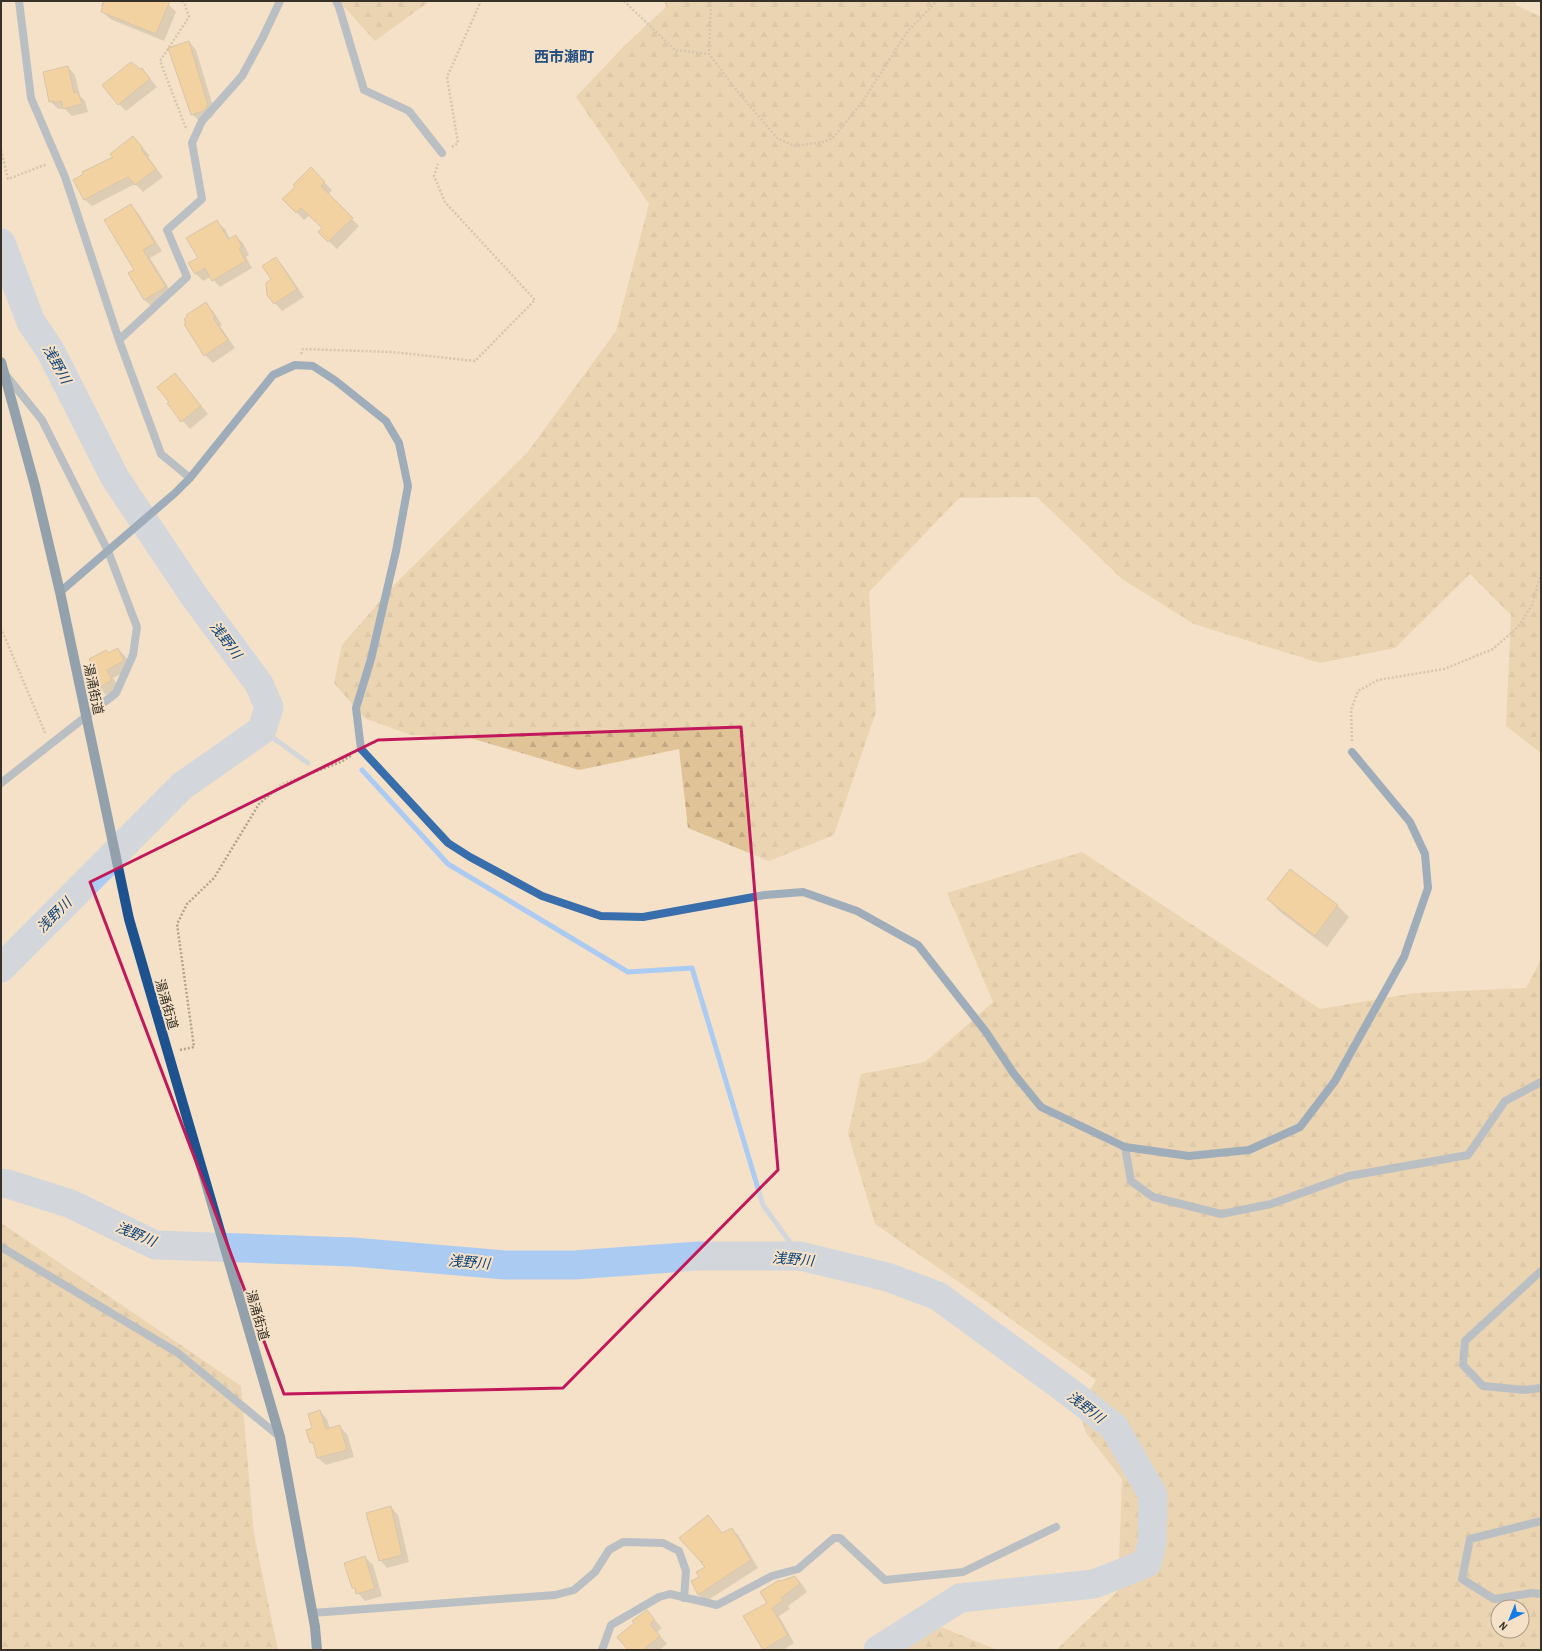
<svg xmlns="http://www.w3.org/2000/svg" width="1542" height="1651" font-family="'Archivo Narrow','Noto Sans JP',sans-serif">
<style>
.forest{fill:url(#forest-firs);fill-rule:evenodd}
.shadow{fill:#0003}
.lines{fill:none;stroke-linecap:round;stroke-linejoin:round}
.stream{stroke:#accbf3;stroke-width:5}
.river{stroke:#accbf3;stroke-width:29}
.building{fill:#efbe74;stroke:#b4a289}
.path{stroke:#b3a48f;stroke-width:2.5;stroke-dasharray:2 2;stroke-linecap:butt}
.street{stroke:#7396c1;stroke-width:8}
.secondary{stroke:#396ead;stroke-width:8}
.primary{stroke:#1d528e;stroke-width:10}
.marked{fill:none;stroke:#c2185b;stroke-width:3;stroke-linejoin:round}
.labels{text-anchor:middle;stroke-width:4;stroke-linejoin:round;paint-order:stroke}
.street-label{font-size:13px;fill:#383127;stroke:#f4e1c7}
.water-label{font-size:14px;font-style:italic;fill:#0c427b;stroke:#f4e1c7}
.quarter-label{font-size:15px;font-weight:bold;fill:#234f83;stroke:#f4e1c7}
</style>
<defs>
<pattern id="forest-firs" width="22" height="20" patternUnits="userSpaceOnUse"><rect width="22" height="20" fill="#e1c398"/><path d="M5 1l3.5 6h-7zM16 11l3.5 6h-7z" fill="#c2a883"/></pattern>
</defs>
<rect width="100%" height="100%" fill="#f4e1c7"/>
<path class="forest" d="M339,1H430L375,41Z
M664,1H1515L1516,5L1541,17V753L1506,726L1511,615L1470,574L1395,648L1320,663L1194,624L1122,579L1037,497L959,498L869,592L876,712L834,835L769,861L688,828L679,749L579,770L467,737L411,735L364,718L334,683L342,645L394,585L527,453L616,331L649,204L576,97L624,46L666,7Z
M1082,852L1320,1009L1415,993L1526,988L1541,960V1650H1056L1118,1591L1122,1479L1086,1433L1079,1409L1096,1380L976,1294L875,1224L848,1134L861,1074L925,1062L993,1002L947,893ZM1498,1607H1522V1631H1498Z
M1,1223L241,1386L254,1534L278,1650H1Z
M927,1621L997,1650H885Z"/>
<path class="shadow" d="M103,1H161L168,4L176,12L164,41L110,19L102,11L103,8L101,6Z
M189,42L196,50L215,113L211,118L200,122L192,114Z
M68,67L75,75L80,96L85,101L88,112L72,116L65,109H58L50,101Z
M142,69L157,87L126,111L119,104Z
M133,137L150,156L148,157L163,177L143,192L135,184L92,206L84,199L115,158Z
M311,169L332,190L328,195L359,226L337,249L319,232L323,228L310,215L304,220L284,199Z
M131,205L138,213L162,251L150,258L173,295L152,307L145,300L129,274L135,270Z
M217,222L225,229L230,239L236,236L243,243L249,255L246,257L252,268L220,287L211,277L203,281L195,273L199,259Z
M275,258L283,266L304,297L282,311L268,295Z
M206,303L213,311L222,325L220,326L235,348L213,363L205,355L187,323Z
M175,374L208,414L190,429L168,404L170,402Z
M118,649L125,656L131,669L113,678L119,688L106,695L99,687L96,676L108,654Z
M1290,870L1338,906L1349,917L1327,947L1279,911L1268,899Z
M320,1411L327,1419L330,1429L339,1426L347,1434L354,1457L326,1465L318,1458L315,1446L311,1442L313,1429Z
M391,1507L398,1515L409,1562L387,1568L380,1560Z
M708,1516L723,1534L732,1529L739,1536L758,1568L705,1602L698,1594L701,1577L706,1567L680,1538Z
M365,1557L373,1565L382,1596L365,1601L353,1587Z
M795,1577L802,1584L807,1592L788,1606L790,1609L779,1616L794,1643L783,1650H765L768,1603Z
M647,1612L662,1628L657,1632L667,1644L659,1650H629Z"/>
<g class="lines">
<path class="stream" d="M262,730L308,763
M362,770L448,864L628,972L692,968L763,1205L800,1256"/>
<path class="river" d="M1,243L31,322L50,350L115,478L194,596L259,684L269,707L262,730L182,786L1,968
M1,1183L8,1184L71,1204L155,1245L353,1252L505,1265H574L699,1256H800L887,1277L938,1296L1072,1394L1114,1427L1153,1495L1152,1543L1147,1563L1094,1584L960,1598L878,1650"/>
</g>
<path class="building" d="M104,1H170L156,34L101,12Z
M189,41L208,105L204,111L191,115L168,48Z
M131,62L140,69L142,68L150,79L118,105L102,85Z
M68,66L74,93L78,92L82,104L63,109L61,101L54,103L53,101L49,102L43,72Z
M133,136L143,148L141,149L156,169L135,185L128,177L84,200L73,180L83,174L82,172L113,157L110,154Z
M311,167L325,182L321,186L353,218L328,242L318,232L322,228L301,208L296,213L282,199L295,187L293,185Z
M131,204L155,243L143,250L166,287L144,300L128,273L134,270L104,220Z
M217,220L228,239L236,235L242,247L239,249L246,261L212,281L205,268L195,274L188,263L198,258L186,238Z
M276,257L297,289L274,304L267,295L266,283L271,279L262,266Z
M206,302L215,317L213,318L228,340L204,356L184,324L186,323L184,319L187,317L186,315Z
M175,373L201,406L181,422L167,403L169,402L157,387Z
M118,648L124,661L107,670L112,680L98,688L92,678L95,676L92,670L93,669L89,659L106,650L108,653Z
M1290,869L1338,905L1315,936L1267,899Z
M320,1410L326,1429L340,1425L347,1450L317,1458L313,1442L310,1443L306,1430L312,1428L308,1414Z
M391,1506L402,1555L379,1561L366,1513Z
M708,1515L722,1533L732,1528L751,1560L698,1595L691,1581L699,1577L696,1572L705,1567L701,1563L703,1561L701,1562L679,1538Z
M365,1556L375,1589L356,1594L355,1588H352L344,1563Z
M795,1576L800,1584L781,1598L783,1601L772,1608L788,1635L763,1650L743,1616L767,1603L760,1592L779,1580L781,1581Z
M647,1610L655,1620L650,1624L660,1636L643,1650H628L617,1637L634,1623L632,1621Z"/>
<g class="lines">
<path class="path" d="M182,1L185,5L189,17L160,61L186,128
M624,1L675,50L709,54
M711,1L709,54L733,86L777,138L794,146L823,142L833,138L863,101L907,32L937,1
M452,147L458,143L447,77L481,1
M1,150L8,179L47,164
M301,354L303,349L392,352L475,361L535,300L445,202L434,176L438,164
M1,628L46,735
M1352,741L1351,710L1358,691L1378,680L1444,669L1493,649L1518,627L1532,605L1541,573
M180,1050L194,1047L177,924L187,904L214,878L259,804L282,784L341,762L352,755"/>
<path class="street" d="M19,1L31,98L65,177L119,340L161,454L190,478
M336,1L339,7L364,90L409,111L442,153
M119,340L187,277L167,230L202,199L192,143L202,121L242,76L263,37L280,1
M1,783L116,693L133,655L137,627L108,551L42,420L5,374
M1125,1147L1131,1181L1153,1197L1221,1214L1271,1204L1349,1176L1468,1155L1505,1101L1541,1082
M1,1247L178,1353L280,1437
M1541,1271L1465,1341L1463,1365L1483,1386L1525,1390L1541,1388
M1541,1521L1470,1539L1462,1579L1494,1599L1532,1593L1541,1594
M312,1613L555,1595L574,1590L595,1572L609,1550L623,1542L663,1543L679,1551L686,1571L684,1598
M602,1650L611,1625L659,1597L670,1594L717,1605L772,1576L798,1569L834,1538H840L885,1580L963,1572L1056,1527"/>
<path class="secondary" d="M60,592L175,493L190,478L273,375L295,365L313,366L336,381L386,421L399,443L408,486L396,551L371,659L356,708L361,749L448,843L470,857L542,896L601,916L643,917L765,895L803,892L857,911L918,945L986,1032L1014,1074L1041,1107L1125,1147L1189,1156L1249,1150L1300,1127L1335,1081L1404,957L1428,888L1425,854L1410,822L1352,752"/>
<path class="primary" d="M1,362L35,486L60,592L129,919L280,1437L315,1627L317,1650"/>
</g>
<path d="M0 0H1542V1651H0ZM741,727L778,1170L563,1388L284,1394L90,882L378,740Z" fill="#f4e1c7" fill-opacity=".55" fill-rule="evenodd"/>
<path class="marked" d="M741,727L778,1170L563,1388L284,1394L90,882L378,740Z"/>
<g class="labels">
<g class="street-label">
<text transform="translate(94 689) rotate(78)" y="5">湯涌街道</text>
<text transform="translate(167 1004) rotate(74)" y="5">湯涌街道</text>
<text transform="translate(258 1315) rotate(74)" y="5">湯涌街道</text>
</g>
<g class="water-label">
<text transform="translate(57 364) rotate(61)" y="5">浅野川</text>
<text transform="translate(226 640) rotate(53)" y="5">浅野川</text>
<text transform="translate(54 915) rotate(-45)" y="5">浅野川</text>
<text transform="translate(136 1234) rotate(23)" y="5">浅野川</text>
<text transform="translate(793 1259) rotate(5)" y="5">浅野川</text>
<text transform="translate(469 1262) rotate(5)" y="5">浅野川</text>
<text transform="translate(1086 1407) rotate(37)" y="5">浅野川</text>
</g>
<g class="quarter-label">
<text x="564" y="62">西市瀬町</text>
</g>
</g>
<rect width="1542" height="1651" fill="none" stroke="#383127" stroke-width="4"/>
<g transform="translate(1510 1619) rotate(223)"><circle r="19" fill="#f4e1c7" stroke="#a99b87"/>
<path d="M0-3L7 15L0 10L-7 15Z" fill="#167ce4"/>
<text y="-6" font-size="11" font-weight="bold" text-anchor="middle" fill="#383127">N</text>
</g>
</svg>
